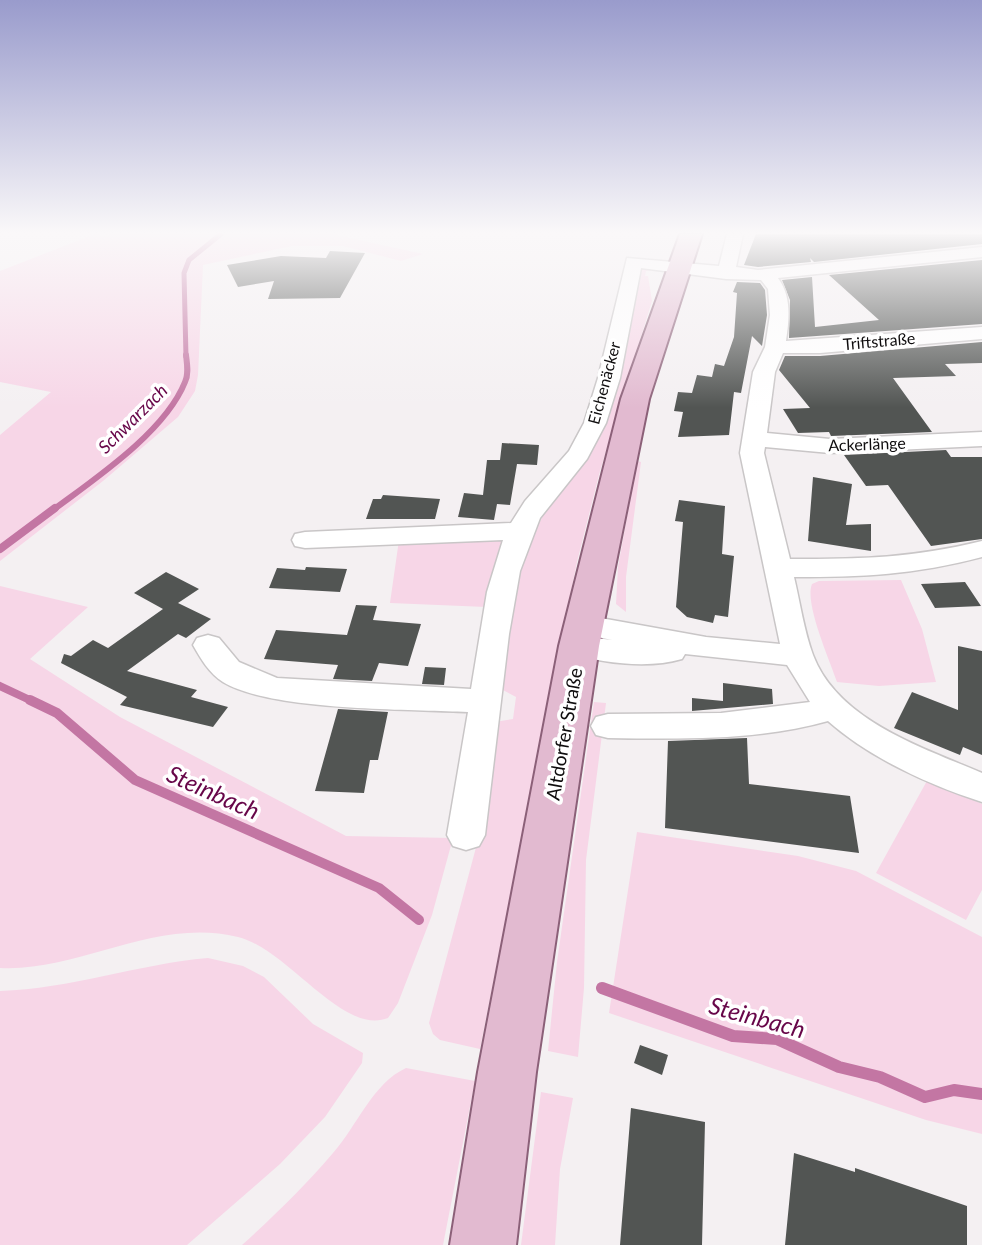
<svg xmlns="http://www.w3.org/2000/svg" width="982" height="1245" font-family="Lato,sans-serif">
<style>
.green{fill:#f7d6e7}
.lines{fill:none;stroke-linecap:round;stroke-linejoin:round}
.stream-far4{stroke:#c376a3;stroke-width:5}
.stream-far3{stroke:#c376a3;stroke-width:6}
.stream-far2{stroke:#c376a3;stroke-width:8}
.stream-far1{stroke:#c376a3;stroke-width:10}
.stream{stroke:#c376a3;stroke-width:12}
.building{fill:#525553}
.minor-casing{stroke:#c9c6c7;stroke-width:3}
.major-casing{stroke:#8b6078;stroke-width:4}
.minor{fill:#fff;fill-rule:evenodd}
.major{fill:#e2bad0;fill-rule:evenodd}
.labels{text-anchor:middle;stroke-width:7;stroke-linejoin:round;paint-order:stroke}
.far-street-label{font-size:16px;fill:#0f0d0e;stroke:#fff}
.far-water-label{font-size:18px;font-style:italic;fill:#670649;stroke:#fff}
.street-label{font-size:19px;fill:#0f0d0e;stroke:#fff}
.near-water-label{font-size:24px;font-style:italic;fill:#670649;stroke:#fff}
</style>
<rect width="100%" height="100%" fill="#f4f0f2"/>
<path class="green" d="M95,234L106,237L111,234H332L423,254L401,261L343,246H292L203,265L198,375L195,391L178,417L103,481L0,561V435L51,392L0,382V271Z
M644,267L651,270L646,271L645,276H648L652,301L600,471L577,562L480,1049L440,1040L433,1034L429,1023L478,840L495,722L513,719L516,697L499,688L522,555L552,499L593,450L609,403L641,269Z
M637,461L641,462L626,577V612L616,604L618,567Z
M505,538L486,607L390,603L399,540Z
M901,580L922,629L936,682L879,686L837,682C830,661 804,603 812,584L819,581Z
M0,586L88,607L30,659L120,717L346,836L453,838L432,915L398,1003L388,1018C342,1036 288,949 238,937C154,917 81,972 0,968Z
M594,702L606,703L586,860L584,988L578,1057L548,1051L557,962Z
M928,779L982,804V890L966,920L876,873Z
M637,832L798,856L856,871L982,937V1134L926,1120L609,1013Z
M208,958L243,966L264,977L313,1024L363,1053L362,1063L325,1117L280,1164L187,1245H0V991C70,989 138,964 208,958Z
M406,1068L475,1081L443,1245H242C274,1216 305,1186 333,1153C357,1126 373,1083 406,1068Z
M541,1092L573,1098L560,1169L555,1245H521Z"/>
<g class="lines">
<path class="stream-far4" d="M186,357L184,273L189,260L221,234"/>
<path class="stream-far3" d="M53,510C96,478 165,432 185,382C189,374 187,364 186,355"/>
<path class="stream-far2" d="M0,549L55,508
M0,686L34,702"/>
<path class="stream-far1" d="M30,700L57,713L135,780L379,888L419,920"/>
<path class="stream" d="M602,988L733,1036L777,1039L839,1067L880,1077L925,1097L954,1090L982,1094"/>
</g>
<path class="building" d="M756,234H982V244L814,262L810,258L811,262L758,267L744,265Z
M330,251L365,253L340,298L268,299L274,281L238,287L227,265L281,256L326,258Z
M982,260V324L789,338L790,300L782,280L812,277L815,327L879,320L829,275Z
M737,282L760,283L765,290L767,315L762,346L752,336L741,393L734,392L729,435L678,437L683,412L674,411L678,392L692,393L697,375L712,377L715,364L724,366L734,337L737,293L733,292Z
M982,342V363L945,364L956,376L893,378L932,432L831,436L829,432L798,433L783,409L810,408L779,370L785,356H820Z
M502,443L539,445L537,465L517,464L510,505L497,504L494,520L458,517L464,493L483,495L487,460H500Z
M946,450L951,457H982V539L931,546L888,485L866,486L844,455Z
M813,477L852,484L846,525L871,524V551L808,541Z
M383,495L440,499L435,519H366L373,499H381Z
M679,500L725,506L722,554L734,556L728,617L715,615L713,623L687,617L676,607L683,522L675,521Z
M306,567L347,569L340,592L269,588L277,568L305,570Z
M166,572L199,589L178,603L211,619L186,638L178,634L127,671L197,690L191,697L228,707L213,727L120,705L127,697L61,663L64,654L71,656L93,640L108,648L163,609L134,593Z
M965,582L981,606L935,608L921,584Z
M356,605L377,606L373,620L421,624L408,666L379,663L372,681L333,679L338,665L264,659L276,630L347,635Z
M958,646L982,651V755L963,747L960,755L894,728L912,692L958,710Z
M425,667L446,668L444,685L422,684Z
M723,683L772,689L773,704L692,711V698L723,701Z
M338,709L388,712L378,760H370L364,793L315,791Z
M747,738L749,784L850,796L859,853L665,828L668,741Z
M640,1045L668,1055L662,1075L634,1063Z
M631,1108L705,1122L702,1245H620Z
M794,1153L855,1172V1168L967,1206V1245H785Z"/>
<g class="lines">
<defs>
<path id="minor" d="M727,234H743L736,267L758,270L982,247V257L778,278C792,297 789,319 786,341L982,327V339L820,353H783L775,372L767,433L830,439L982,432V446L830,453L765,447L764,453L790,559C862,559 912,558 982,541V557C914,575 863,577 794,577C800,602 804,631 813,655C838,721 924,748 982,773V802C929,785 870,758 828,721C756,741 682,739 608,738L596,735L591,726L596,717L608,714L721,713L810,702L787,665L685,654L682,659C648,669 602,663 568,653L564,646L568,639L579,636L612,640L573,632L569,625L573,618L584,615L706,637L780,644L740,453L753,372L765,347L770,315L768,289L761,280L726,279L641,268L620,378L606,423L587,459L540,518L520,571L509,634L485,835L479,846L466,850L453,846L447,835L468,712C408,709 271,711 223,682C209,673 201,659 193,645L197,638L208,635L219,638L239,662L277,678L471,689L487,592L503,540L305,548L295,546L292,540L295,534L305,532L511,523L525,501L569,451L584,423L598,378L627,258L719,266Z"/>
<path id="major" d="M680,234H702L649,399L599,646L536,1072L516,1245H450L478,1072L559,646L621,399Z"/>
</defs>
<use href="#minor" class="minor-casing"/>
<use href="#major" class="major-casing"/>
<use href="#minor" class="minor"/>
<use href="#major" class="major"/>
</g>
<linearGradient id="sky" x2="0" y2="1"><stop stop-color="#999bcc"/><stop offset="0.57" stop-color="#faf8f9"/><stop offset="1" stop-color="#faf8f9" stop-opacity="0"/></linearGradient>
<rect width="982" height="408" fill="url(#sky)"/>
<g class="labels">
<g class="far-street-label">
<text transform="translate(879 341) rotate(-5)" y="6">Triftstraße</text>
<text transform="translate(604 383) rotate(-75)" y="6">Eichenäcker</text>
<text transform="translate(867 444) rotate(-2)" y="6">Ackerlänge</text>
</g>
<g class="far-water-label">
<text transform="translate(133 419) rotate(-45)" y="6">Schwarzach</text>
</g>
<g class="street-label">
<text transform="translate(564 734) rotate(-80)" y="7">Altdorfer Straße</text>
</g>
<g class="near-water-label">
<text transform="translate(213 793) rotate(24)" y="8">Steinbach</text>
<text transform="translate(757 1018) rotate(15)" y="8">Steinbach</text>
</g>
</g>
</svg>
